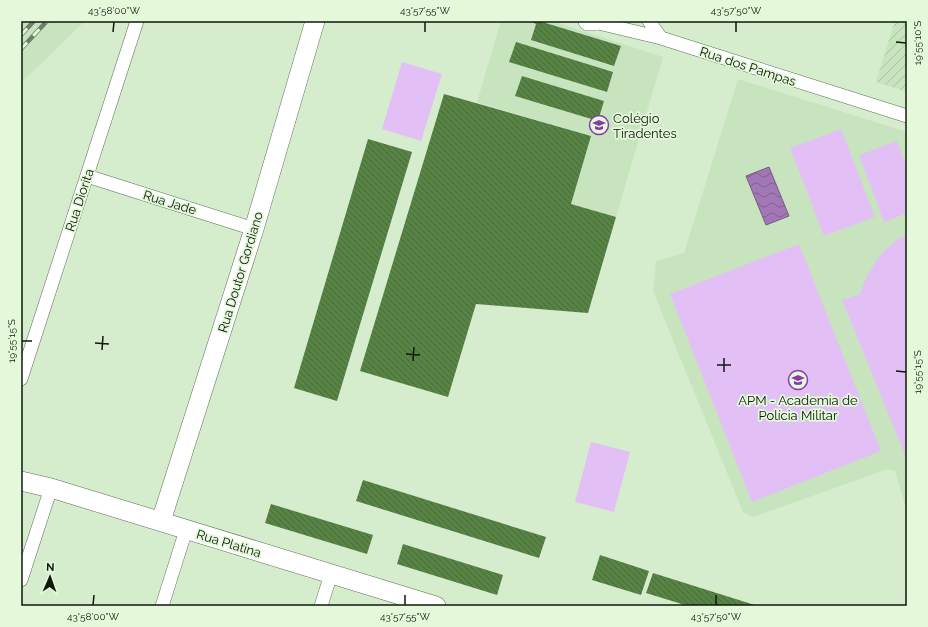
<svg xmlns="http://www.w3.org/2000/svg" width="928" height="627" font-family="Raleway,sans-serif">
<style>
.built{fill:#c8e4bf}
.industrial{fill:url(#industrial-furrows)}
.green{fill:#e2c0f5}
.water{fill:url(#water-waves);stroke:#765a83}
.building{fill:url(#building-back-hatch)}
.lines{fill:none;stroke-linecap:round;stroke-linejoin:round}
.street-casing{stroke:#5c7054;stroke-width:14}
.secondary-casing{stroke:#5c7054;stroke-width:20}
.street{stroke:#fff;stroke-width:13}
.secondary{stroke:#fff;stroke-width:19}
.rail-casing{stroke:#707f6a;stroke-width:4.5}
.rail{stroke:#e3f9da;stroke-width:3;stroke-dasharray:9;stroke-linecap:butt}
.ticks{fill:none;stroke:#10180d;stroke-width:1.5}
.labels{text-anchor:middle;stroke-width:3.5;stroke-linejoin:round;paint-order:stroke}
.street-label{font-size:13px;fill:#10180d;stroke:#e3f9da}
.poi-label{font-size:13px;fill:#10180d;stroke:#e3f9da;text-anchor:start}
.neatline{fill:none;stroke:#10180d;stroke-width:1.5}
.ticks-label{font-size:10px;text-anchor:middle;fill:#10180d}
</style>
<defs>
<pattern id="industrial-furrows" width="10" height="10" patternUnits="userSpaceOnUse"><rect width="10" height="10" fill="#c8e4bf"/><path d="M-1 1l2-2M0 10L10 0M9 11l2-2" fill="none" stroke="#abc3a3"/></pattern>
<pattern id="water-waves" width="16" height="10" patternUnits="userSpaceOnUse"><rect width="16" height="10" fill="#a177b6"/><path d="M0 5q4-4 8 0t8 0" fill="none" stroke="#826192"/></pattern>
<pattern id="building-back-hatch" width="6" height="6" patternUnits="userSpaceOnUse"><rect width="6" height="6" fill="#578345"/><path d="M-1 5l2 2M0 0l6 6M5-1l2 2" fill="none" stroke="#476a38"/></pattern>
</defs>
<rect width="100%" height="100%" fill="#d5eccd"/>
<path class="built" d="M21,21H83L82,24L21,83Z
M501,21H552L663,57L616,217L571,204L591,136L477,102Z
M738,79L907,132V512L895,471L888,469L753,517L743,512L653,291L656,261L684,253Z"/>
<path class="industrial" d="M895,21H907V92L876,82Z"/>
<path class="green" d="M402,62L442,74L421,141L382,129Z
M841,129L875,217L824,236L790,148Z
M897,141L907,168V213L884,222L859,155Z
M907,234V460L842,300L860,294C867,271 884,245 907,234Z
M799,244L881,451L752,502L670,294Z
M591,442L630,452L614,512L575,502Z"/>
<path class="water" d="M769,167L789,216L766,225L746,176Z"/>
<path class="building" d="M532,21H539L621,46L614,66L531,40L536,24L532,22Z
M516,42L613,72L607,92L509,62Z
M522,76L604,101L598,121L515,96Z
M444,94L591,136L571,204L616,217L588,313L476,304L448,397L360,371Z
M368,139L412,152L337,401L294,388Z
M363,480L546,537L539,558L356,501Z
M271,504L373,535L367,554L265,523Z
M403,544L503,575L497,595L397,564Z
M600,555L649,571L641,595L592,580Z
M653,573L758,606H688L646,593Z"/>
<g class="lines">
<defs>
<path id="street" d="M590,21L661,38L907,116
M649,21L661,38
M87,176L254,229
M21,379L137,21
M21,580L51,488
M162,606L186,530
M321,606L331,574"/>
<path id="secondary" d="M588,21H594
M21,481L51,488L436,606
M161,521L254,229L315,21"/>
</defs>
<use href="#street" class="street-casing"/>
<use href="#secondary" class="secondary-casing"/>
<use href="#street" class="street"/>
<use href="#secondary" class="secondary"/>
<defs>
<path id="rail" d="M21,35L34,21
M21,49L47,21"/>
</defs>
<use href="#rail" class="rail-casing"/>
<use href="#rail" class="rail"/>
</g>
<path class="ticks" d="M113,32L114,22M425,32V22M736,32V22M896,42L906,43M22,341H32M95,343L109,344M102,350L103,336M406,354L420,355M413,361L414,347M717,365H731M896,371L906,372M724,372V358M93,605L94,595M405,605V595M716,605V595"/>
<defs>
<symbol id="school-ring" viewBox="-11 -11 22 22"><circle r="9.5" fill="#e3f9da" stroke="#893bac" stroke-width="1.5"/><path d="M0-5L7-2L0 1L-7-2ZM-4 1L0 2.5L4 1V4Q0 6-4 4Z" fill="#893bac"/></symbol>
</defs>
<g fill-rule="evenodd">
<use href="#school-ring" x="588" y="114" width="22" height="22"/>
<use href="#school-ring" x="787" y="369" width="22" height="22"/>
</g>
<g class="labels">
<g class="street-label">
<text transform="translate(748 66) rotate(18)" y="5">Rua dos Pampas</text>
<text transform="translate(79 200) rotate(-72)" y="5">Rua Diorita</text>
<text transform="translate(170 202) rotate(17)" y="5">Rua Jade</text>
<text transform="translate(240 272) rotate(-73)" y="5">Rua Doutor Gordiano</text>
<text transform="translate(229 543) rotate(17)" y="5">Rua Platina</text>
</g>
<g class="poi-label">
<text x="613" y="123">Colégio<tspan x="613" dy="15">Tiradentes</tspan></text>
<text x="798" y="405" text-anchor="middle">APM - Academia de<tspan x="798" dy="15">Polícia Militar</tspan></text>
</g>
</g>
<rect width="928" height="627" fill="none" stroke="#e3f9da" stroke-width="44"/>
<g transform="translate(50 577) rotate(2)" stroke="#e3f9da" stroke-width="3" paint-order="stroke">
<path d="M0-3L7 15L0 10L-7 15Z" fill="#10180d"/>
<text y="-6" font-size="11" font-weight="bold" text-anchor="middle" fill="#10180d">N</text>
</g>
<rect x="22" y="22" width="884" height="583" class="neatline"/>
<g class="ticks-label">
<text x="114" y="14">43°58'00"W</text>
<text x="425" y="14">43°57'55"W</text>
<text x="736" y="14">43°57'50"W</text>
<text transform="translate(917 43) rotate(-90)" y="4">19°55'10"S</text>
<text transform="translate(11 341) rotate(-90)" y="4">19°55'15"S</text>
<text transform="translate(917 372) rotate(-90)" y="4">19°55'15"S</text>
<text x="93" y="620">43°58'00"W</text>
<text x="405" y="620">43°57'55"W</text>
<text x="716" y="620">43°57'50"W</text>
</g>
</svg>
